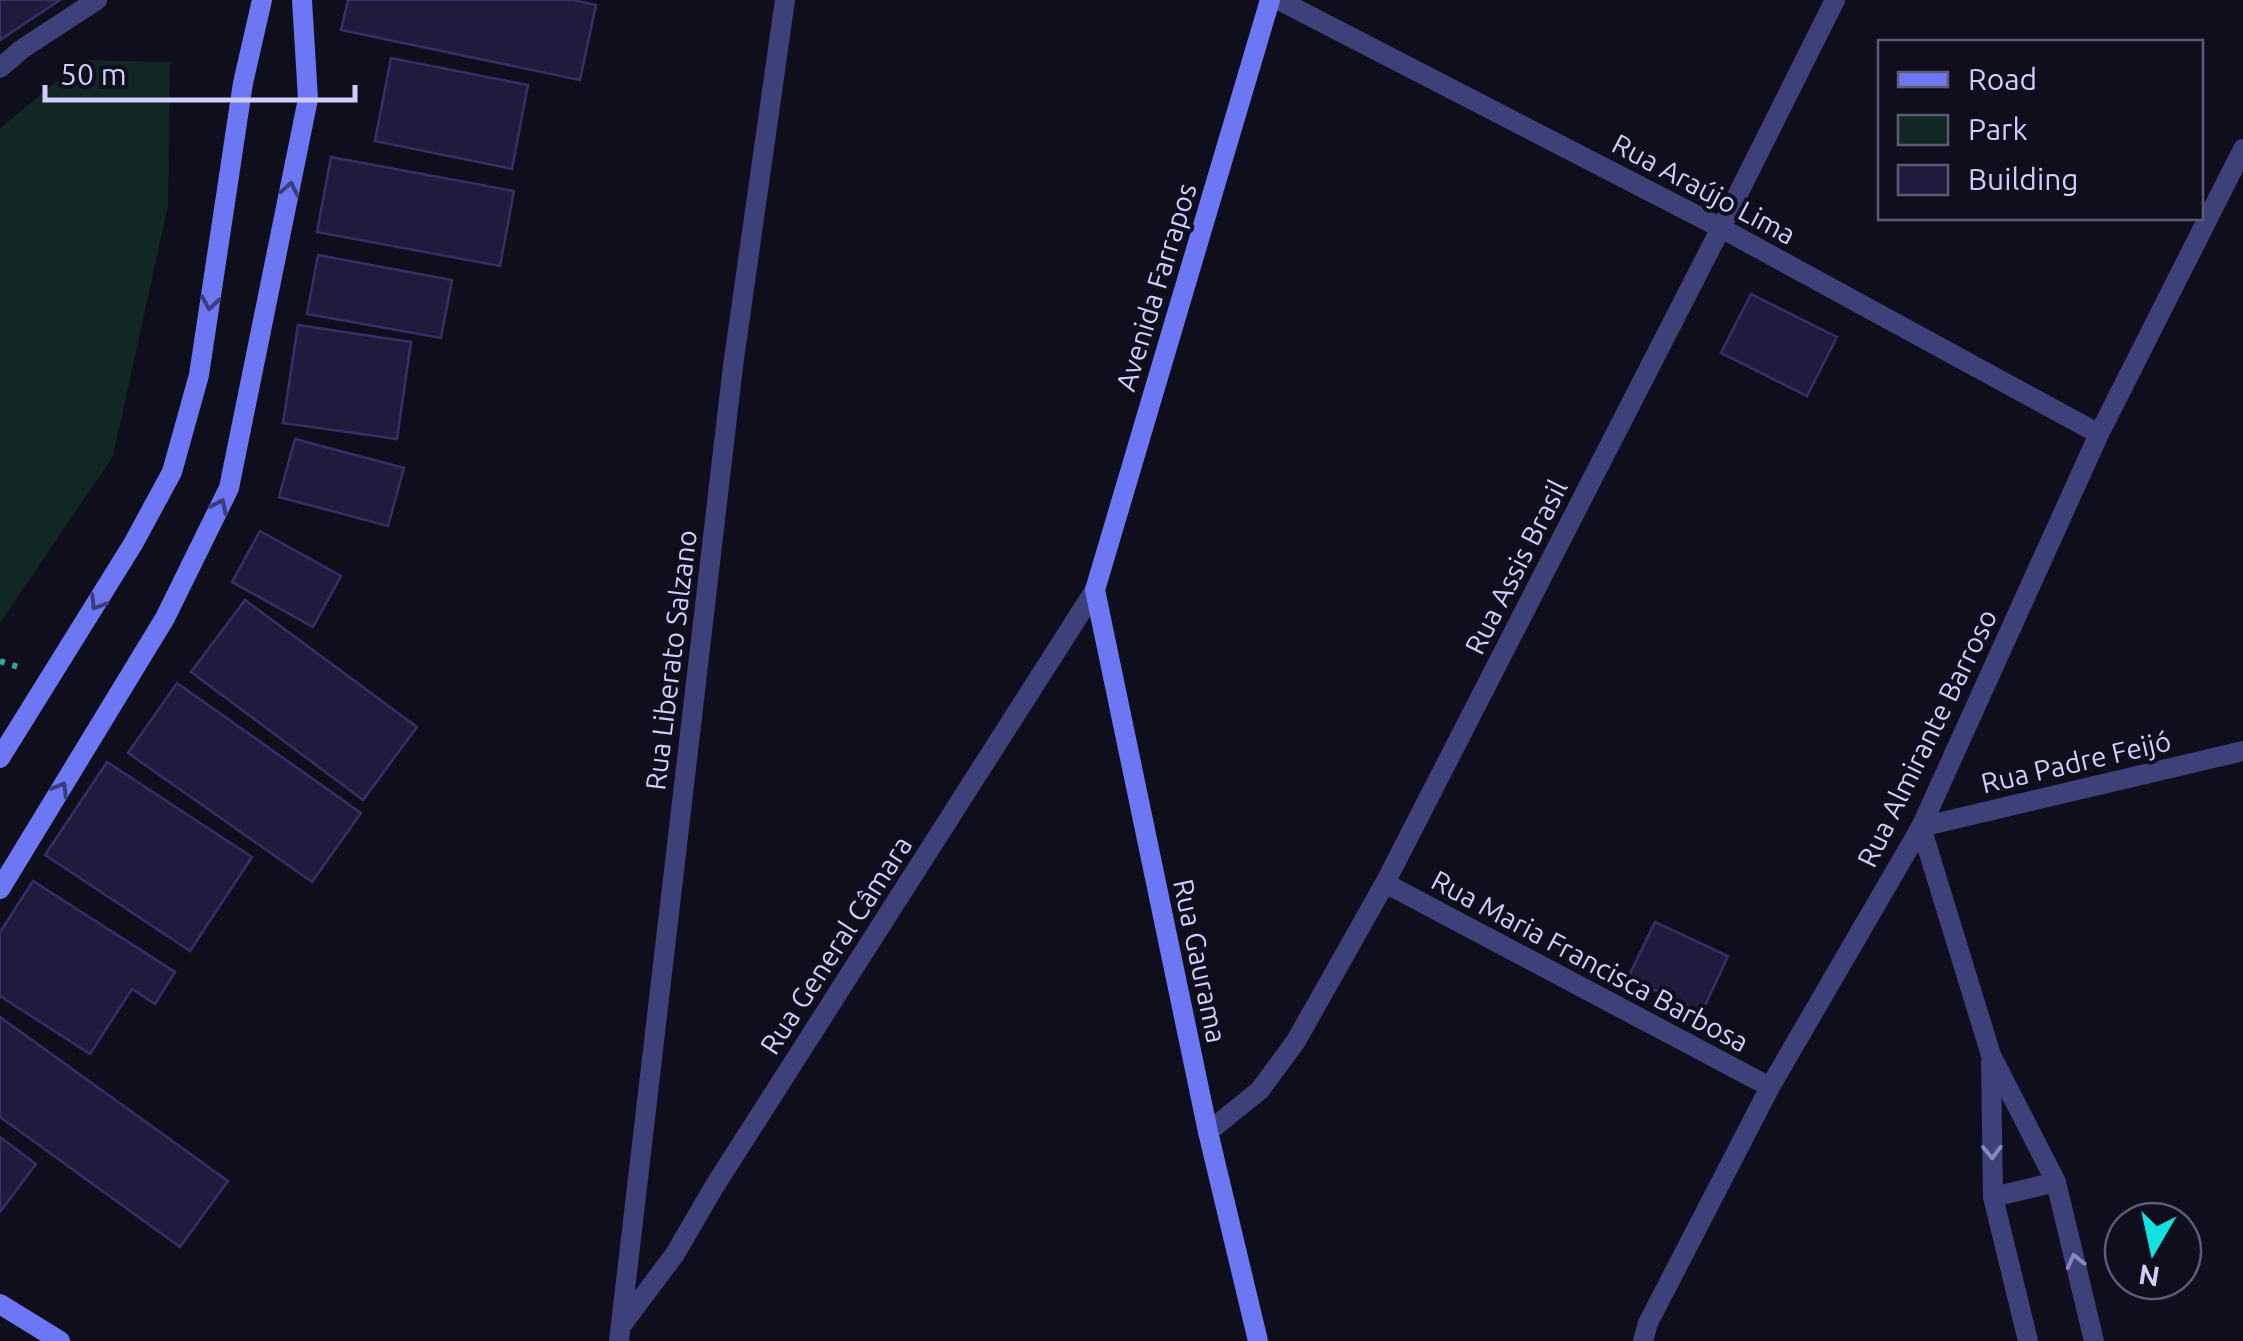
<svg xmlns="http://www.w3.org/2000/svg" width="2243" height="1341" font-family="Ubuntu,sans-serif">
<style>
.green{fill:#112724}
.building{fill:#1f1b3d;stroke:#352f67;stroke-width:2.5}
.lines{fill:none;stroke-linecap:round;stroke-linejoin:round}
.path{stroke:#37a695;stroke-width:6;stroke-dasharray:5 8;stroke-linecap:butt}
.street{stroke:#3d4079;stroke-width:20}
.secondary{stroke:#6e77f3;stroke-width:20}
.oneway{stroke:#3a3d7d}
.oneway2{stroke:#8687ba}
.labels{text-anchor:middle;stroke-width:8;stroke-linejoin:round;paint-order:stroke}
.street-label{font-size:28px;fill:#cfcefb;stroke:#0f0e1d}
</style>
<rect width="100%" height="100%" fill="#0f0e1d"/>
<path class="green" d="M83,60L170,62L168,206L113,456L0,623V128Z"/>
<path class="building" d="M0,0H60L0,40Z
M348,0H572L596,5L580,80L341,30Z
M391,58L528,85L512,169L375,141Z
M331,157L514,191L500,266L317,232Z
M318,255L452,280L441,338L307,314Z
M1751,294L1837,337L1807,396L1721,353Z
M298,325L411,342L397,439L283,423Z
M295,439L404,468L388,526L279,497Z
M260,531L341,576L313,627L232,582Z
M245,600L417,727L363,800L191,672Z
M177,683L361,813L312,882L128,753Z
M107,762L252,857L190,951L45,855Z
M33,881L175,972L155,1004L132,989L90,1054L0,996V932Z
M1655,922L1728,956L1702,1012L1628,978Z
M0,1017L228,1181L180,1247L0,1117Z
M0,1137L36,1164L0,1212Z"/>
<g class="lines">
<path class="path" d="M0,661L21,668"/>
<path class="street" d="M1279,0L1721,228L2099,434
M0,68L22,49L97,0
M1921,827L1991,1055L2056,1182L2094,1341
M1921,827L2243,751
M1385,883L1770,1087
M1991,1062L1993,1197L2028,1341
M1208,1132L1260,1090L1296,1041L1385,883L1721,228L1835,0
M1993,1197L2056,1182
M621,1326L675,1254L714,1187L1095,590
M619,1341L733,366L785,0
M1643,1341L1648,1323L1770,1087L1921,827L2099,434L2243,149"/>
<path class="secondary" d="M0,758L133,544L172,472L199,375L243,83L262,0
M0,889L165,618L229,488L308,99L302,0
M0,1304L60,1341
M1258,1341L1208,1132L1095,590L1270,0"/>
</g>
<defs><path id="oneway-chevron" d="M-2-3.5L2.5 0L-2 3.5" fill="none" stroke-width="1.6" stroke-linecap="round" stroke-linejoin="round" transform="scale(2.5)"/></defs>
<g class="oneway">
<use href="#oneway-chevron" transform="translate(290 189) rotate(-79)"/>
<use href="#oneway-chevron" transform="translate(210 303) rotate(99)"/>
<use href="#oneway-chevron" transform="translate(220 506) rotate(-64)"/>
<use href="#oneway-chevron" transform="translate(97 603) rotate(122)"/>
<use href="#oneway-chevron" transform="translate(61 789) rotate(-59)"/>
</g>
<g class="oneway2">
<use href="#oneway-chevron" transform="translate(1992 1152) rotate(89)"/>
<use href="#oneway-chevron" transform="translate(2075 1261) rotate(-104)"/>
</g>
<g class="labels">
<g class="street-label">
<text transform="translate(1704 189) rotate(28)" y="10">Rua Araújo Lima</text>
<text transform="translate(1156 287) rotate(-73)" y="10">Avenida Farrapos</text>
<text transform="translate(1516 567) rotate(-63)" y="10">Rua Assis Brasil</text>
<text transform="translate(671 660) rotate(-83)" y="10">Rua Liberato Salzano</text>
<text transform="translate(1927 738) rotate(-64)" y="10">Rua Almirante Barroso</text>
<text transform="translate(2076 762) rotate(-13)" y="10">Rua Padre Feijó</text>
<text transform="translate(836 945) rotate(-57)" y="10">Rua General Câmara</text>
<text transform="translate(1200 961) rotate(78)" y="10">Rua Gaurama</text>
<text transform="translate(1590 961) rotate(28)" y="10">Rua Maria Francisca Barbosa</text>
</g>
</g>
<rect x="1878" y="40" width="325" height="180" fill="#0f0e1d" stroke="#5c5b76" stroke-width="2.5"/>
<rect x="1898" y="72" width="50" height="15" fill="#6e77f3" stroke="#5c5b76" stroke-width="2.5"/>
<text x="1968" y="90" font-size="30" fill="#cfcefb">Road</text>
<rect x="1898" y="115" width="50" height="30" fill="#112724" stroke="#5c5b76" stroke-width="2.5"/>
<text x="1968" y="140" font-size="30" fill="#cfcefb">Park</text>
<rect x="1898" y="165" width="50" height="30" fill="#1f1b3d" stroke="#5c5b76" stroke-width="2.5"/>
<text x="1968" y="190" font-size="30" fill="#cfcefb">Building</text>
<g transform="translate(2153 1251) rotate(189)"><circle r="48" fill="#0f0e1d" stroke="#5c5b76" stroke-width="2.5"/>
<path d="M0-8L18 38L0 25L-18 38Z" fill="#13e1e2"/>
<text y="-15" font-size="28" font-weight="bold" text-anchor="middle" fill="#cfcefb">N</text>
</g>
<path d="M45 85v15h310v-15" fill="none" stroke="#cfcefb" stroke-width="5"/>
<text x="60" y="85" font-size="30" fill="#cfcefb" stroke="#0f0e1d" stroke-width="8" paint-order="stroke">50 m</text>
</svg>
